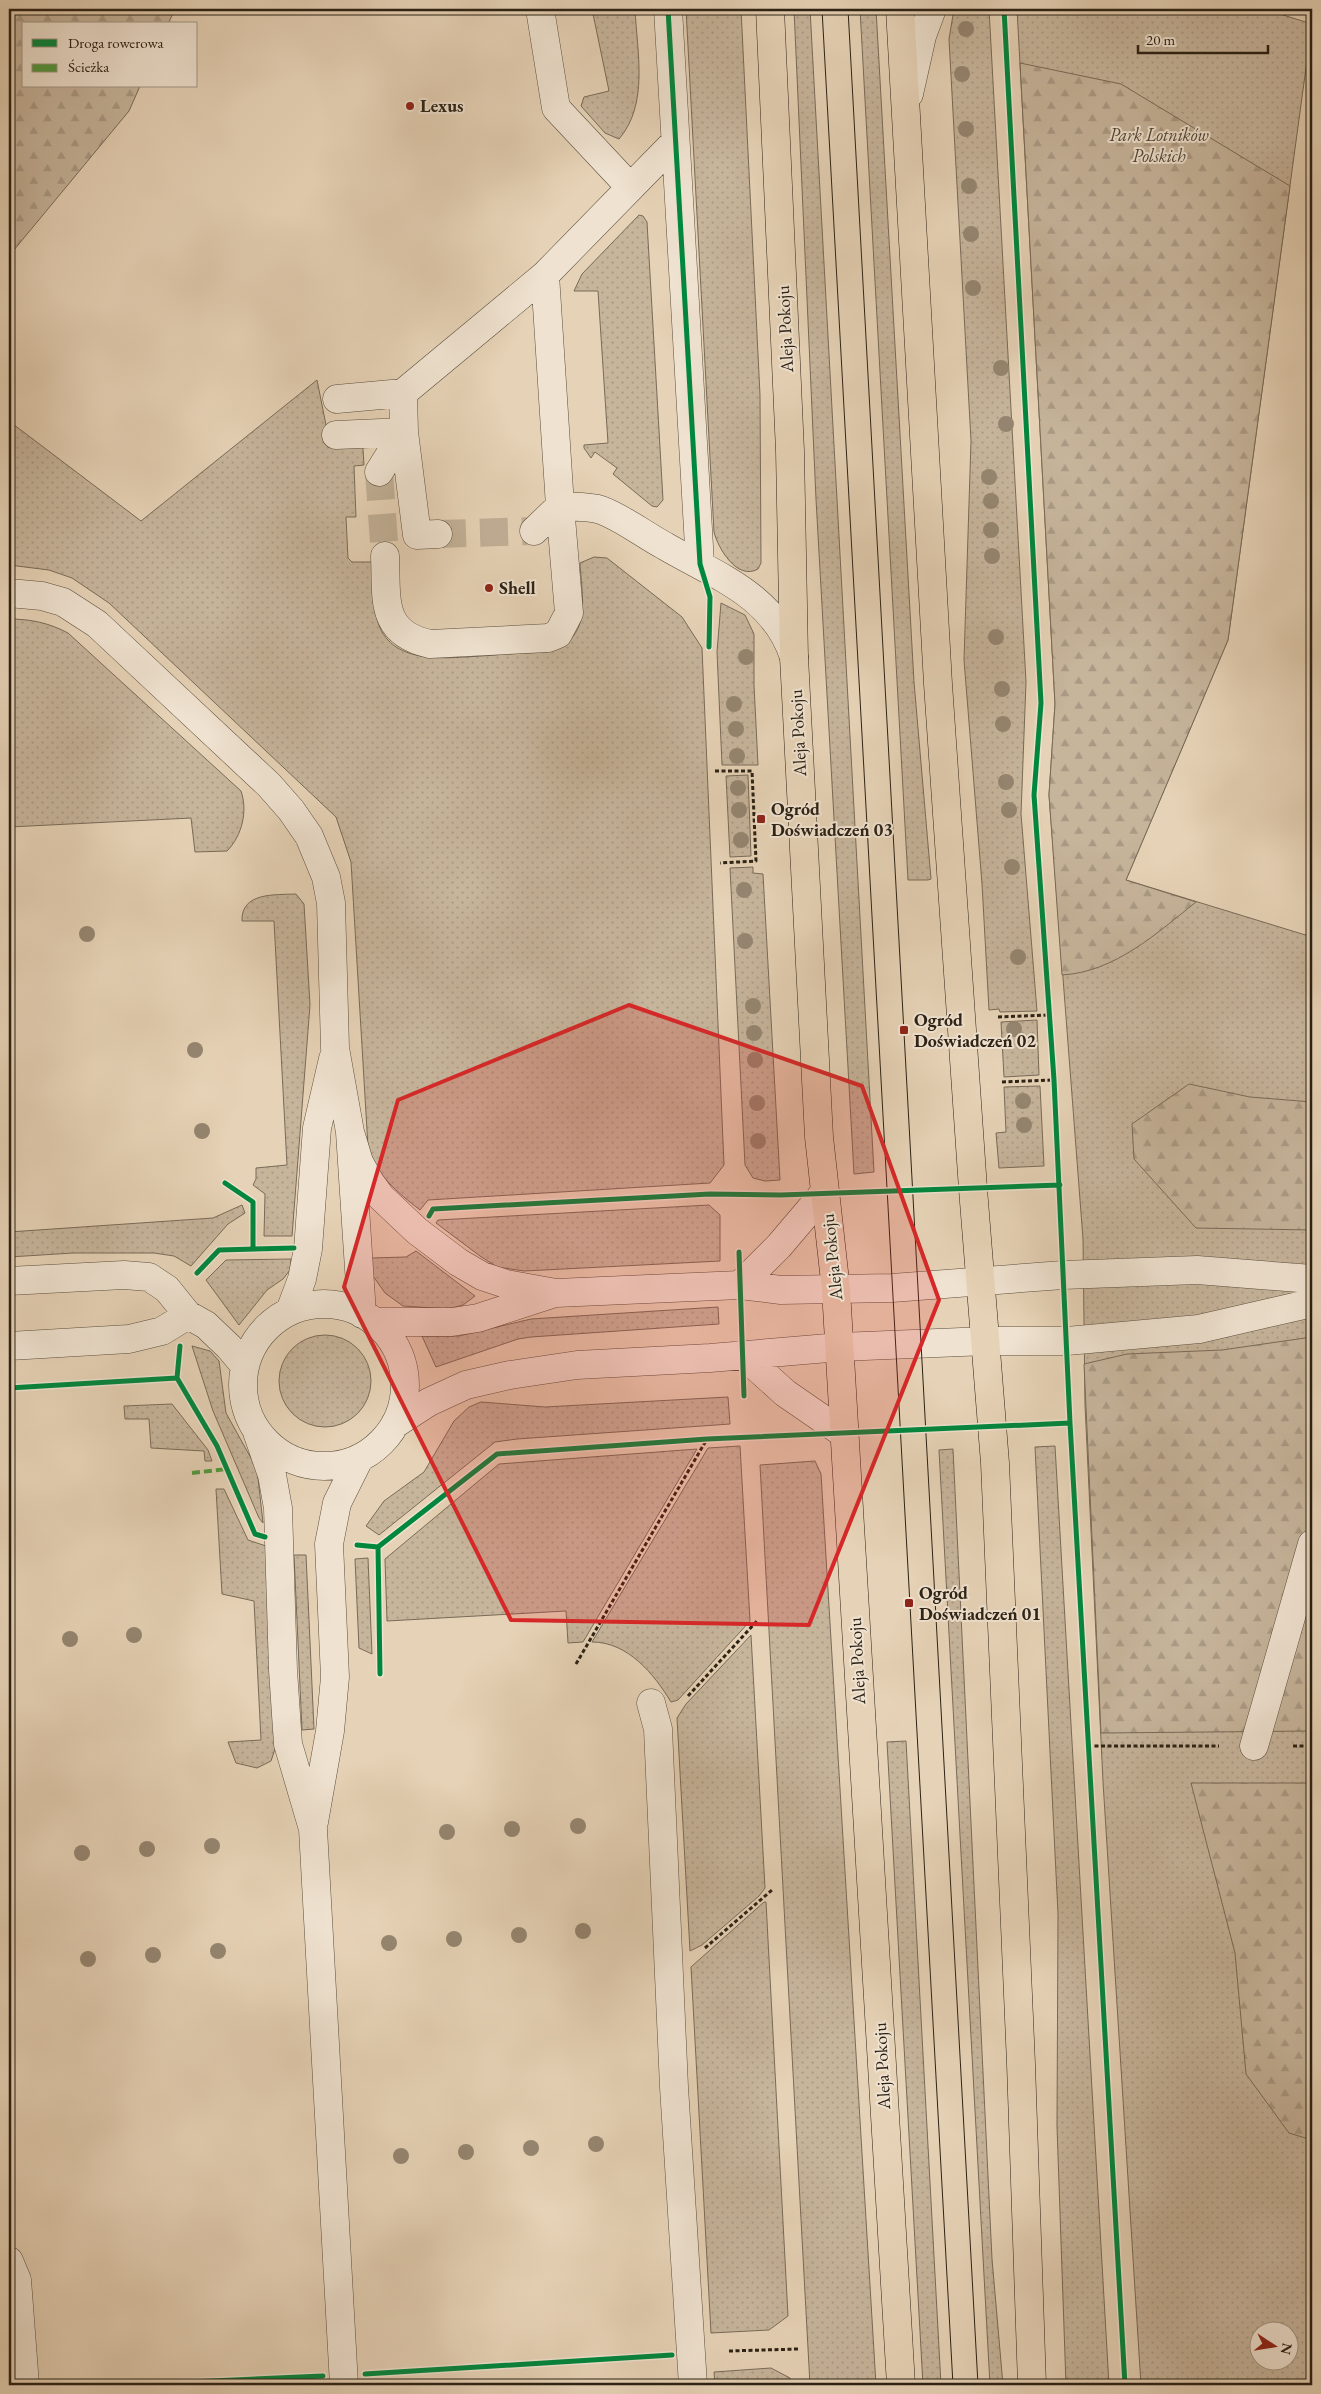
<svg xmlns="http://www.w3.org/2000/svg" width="1321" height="2394" font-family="'EB Garamond',serif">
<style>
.grass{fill:url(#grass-dots);stroke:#796b58;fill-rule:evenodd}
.forest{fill:url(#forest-firs);stroke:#796b58}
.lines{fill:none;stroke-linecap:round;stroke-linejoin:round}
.minor-tunnel{stroke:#c1af96;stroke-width:28;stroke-dasharray:28 14;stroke-linecap:butt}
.minor-casing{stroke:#5a4e3d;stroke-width:29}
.major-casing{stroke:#2c2215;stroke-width:29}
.path{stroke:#2c2215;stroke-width:3;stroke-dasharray:4 2.5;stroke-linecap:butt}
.minor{stroke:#efe2d0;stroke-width:28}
.major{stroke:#e6d2b6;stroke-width:28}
.tram{stroke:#2c2215;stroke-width:1}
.quiet{stroke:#4f9b3d;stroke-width:4;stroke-dasharray:8 4;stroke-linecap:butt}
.cycleway-casing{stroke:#efe2d0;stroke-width:8}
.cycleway{stroke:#00873e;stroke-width:5}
.tree{fill:#958570}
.marked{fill:#d62828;fill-opacity:0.2;stroke:#d62828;stroke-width:4;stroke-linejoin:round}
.poi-dot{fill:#8f2418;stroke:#efe2d0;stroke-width:2}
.labels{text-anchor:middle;stroke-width:4;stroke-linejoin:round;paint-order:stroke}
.poi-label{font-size:18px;font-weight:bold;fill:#2c2215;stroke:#efe2d0;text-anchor:start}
.park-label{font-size:18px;font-style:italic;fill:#524636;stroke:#efe2d0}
.street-label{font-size:18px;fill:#2c2215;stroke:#efe2d0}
</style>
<defs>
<pattern id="grass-dots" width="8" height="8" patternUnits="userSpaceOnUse" patternTransform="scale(1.25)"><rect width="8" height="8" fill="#c6b49b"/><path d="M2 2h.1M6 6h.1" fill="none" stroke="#aa9a85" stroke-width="1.8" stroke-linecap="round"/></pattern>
<pattern id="forest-firs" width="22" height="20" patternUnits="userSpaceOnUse" patternTransform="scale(1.25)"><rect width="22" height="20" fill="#c6b49b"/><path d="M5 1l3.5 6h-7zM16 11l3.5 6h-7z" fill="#aa9a85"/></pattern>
</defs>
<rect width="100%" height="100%" fill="#e6d2b6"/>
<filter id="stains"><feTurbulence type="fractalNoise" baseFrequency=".004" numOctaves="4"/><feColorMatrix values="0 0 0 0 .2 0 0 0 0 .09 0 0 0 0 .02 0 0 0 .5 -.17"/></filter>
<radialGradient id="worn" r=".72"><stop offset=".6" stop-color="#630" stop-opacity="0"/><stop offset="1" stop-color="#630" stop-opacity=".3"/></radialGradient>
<path class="grass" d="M592,9H635C637,52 649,104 619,139L605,133L581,106L584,97L609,91Z
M686,9H741L760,395L761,563L758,569C737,581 718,548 714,532Z
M794,9H810L874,1172L854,1174L816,499Z
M860,9H876L914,682L931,879L928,880H908Z
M954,9H989L1026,682L1021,814L1037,1011L1000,1012L999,1009L989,1010L982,884L964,660L971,441L949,39Z
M1017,9H1264L1312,24L1228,640L1126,880L1312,937V2385H1141L1103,1782L1085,1405L1083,1239L1049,795L1055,704ZM1258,2332H1288V2362H1258Z
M639,215L643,216L647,222L663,500L657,507L652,506L613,474L617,468L595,452L591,458L584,448V445L608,443L598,291H574L582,274Z
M317,380L330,445L362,446L363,449L364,465L354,466L356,517H346L348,558L352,562H373C374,580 373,601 377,619C389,666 445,658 482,656C503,654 525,653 546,652C593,640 582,600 580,563L594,557L607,558L682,617L702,648L724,1165L710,1183L428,1200L420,1210C397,1192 376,1175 368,1147L351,862L336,817L109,603L72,578L49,570L9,565V421L141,521Z
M721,603L745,615L754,634V685L758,765H722L717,652Z
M9,619C31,619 49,623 68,633L241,791C248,811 242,836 227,851L195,852L191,818L9,827Z
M748,775L751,856L730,857L726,776Z
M753,867V873L763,874L780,1180L765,1181L753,1178L745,1165L730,868Z
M296,894L304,904L310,1005L292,1236H264L265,1194L253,1185L256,1179V1168L287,1165L274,921H242C241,892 275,895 296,894Z
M1037,1020L1039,1075L1004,1077L1001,1022Z
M1040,1086L1044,1166L999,1168L996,1133L1006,1132L1004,1087Z
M242,1205L245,1213L228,1224L191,1266L174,1256L154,1253H73L9,1257V1232L213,1218Z
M709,1205L720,1215V1261L524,1271L497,1267L480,1256L436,1223L438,1220Z
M416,1251L475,1296L463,1305L448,1309L403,1306L385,1293L373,1276L371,1258L406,1257Z
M291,1259L290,1270L283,1279L267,1290L239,1325L206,1280L226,1260Z
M718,1307L719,1324L531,1337L518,1339L436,1367L422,1336H459L531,1319Z
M279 1381a46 46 0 1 1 92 0a46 46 0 1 1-92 0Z
M192,1346L210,1351L219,1361L226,1413L257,1469L263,1523L259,1518L213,1411Z
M728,1397L730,1424L517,1439L495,1442L379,1535L366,1526L384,1501L424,1472L454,1421L469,1407L481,1402L545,1407Z
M172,1404L208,1450L212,1461H205L204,1451L151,1448L149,1419H125L124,1406Z
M740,1446L750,1621L678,1700L671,1702C654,1674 628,1642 592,1642L708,1448Z
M1055,1446L1109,2385H1066L1057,2126L1058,1914L1035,1447Z
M697,1449L583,1642L568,1643L566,1611L387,1621L385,1559L499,1464Z
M953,1449L992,2259L1003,2385H990L939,1450Z
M815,1461L821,1474L876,2385H810L760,1465Z
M216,1489H224L248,1540L266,1546L277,1743L271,1761L257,1768L236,1763L228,1742L261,1740L254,1601L222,1594Z
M294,1555H306L314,1729L302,1730Z
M368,1558L372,1654L359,1648L355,1559Z
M751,1635L765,1888L759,1896L702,1945L690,1951L677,1718L686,1704Z
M906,1741L941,2385H923L887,1742Z
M764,1902H766L788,2316L769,2330L711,2333L691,1967Z
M771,2368L790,2378V2385H715L714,2372Z"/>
<path class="forest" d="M9,9H175L168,24H24V86H140L129,111L9,256Z
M1020,63L1121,84L1290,186L1228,640L1126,880L1196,902C1157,933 1115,972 1062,975L1049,795L1055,704Z
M1189,1084L1250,1097L1312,1102V1230L1196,1228L1134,1159L1132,1124Z
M1312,1337V1731L1101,1733L1084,1364L1127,1354L1222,1350Z
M1191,1783H1312V2140L1289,2133L1246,2074L1235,1953Z"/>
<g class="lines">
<path class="minor-tunnel" d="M379,472L385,556
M438,534L534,531"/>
<defs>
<path id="minor" d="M540,9L556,108L630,187
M668,9L700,564
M909,94L922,36L932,9
M675,142L545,275L560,506C572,507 589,506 601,510C621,517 646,536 665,546C716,576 774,595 794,657
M337,399L403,393
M336,435L404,432
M379,472L404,432
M534,531L560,506
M438,534L417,535L404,432L403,393L545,275
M385,556C387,598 379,633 430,644L548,638L558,634L569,613L560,506
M9,593L42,596L63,602L97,624L269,785L291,810L309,836L326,877L331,903L335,1048L350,1132L362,1314
M350,1132L359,1162L370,1182L381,1197L417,1231L458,1262L482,1276L506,1284L556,1293L740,1285L781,1290L892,1288L1063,1275L1197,1270L1312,1279
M9,1281L124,1275L149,1277L167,1289L188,1315L206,1325L229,1347L245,1366
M740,1285L779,1246L824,1193
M243 1385a81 81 0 1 1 162 0a81 81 0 1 1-162 0Z
M290,1311L302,1279L308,1249L317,1128L333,1059
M374,1322H452L478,1318L552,1294
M9,1346L129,1339L162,1331L188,1315
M743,1355L785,1393L843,1433
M395,1424L429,1402L466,1385L510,1375L577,1365L710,1358L840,1347L986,1341H1067L1199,1329L1312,1303
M257,1432L272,1475L278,1508L283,1670L288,1744L313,1829L344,2385
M651,1703L658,1729L674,2087L693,2385
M1254,1746L1312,1544
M314,1822L330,1731L335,1677L329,1544L337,1503L359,1459
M9,2261L17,2280L25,2385"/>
<path id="major" d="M770,9L790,451L794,657L819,1137L836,1290L901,2385
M900,9L938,684L973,1189L995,1463L1021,2064L1032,2385"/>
</defs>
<use href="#minor" class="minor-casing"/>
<use href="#major" class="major-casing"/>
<path class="path" d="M715,771H752L756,861L720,863
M998,1017L1050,1015
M1002,1082L1054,1080
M576,1664L707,1439
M688,1696L757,1621
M1088,1746H1219
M1293,1746H1312
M705,1948L772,1890
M729,2351L798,2349"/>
<use href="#minor" class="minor"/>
<use href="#major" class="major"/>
<path class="tram" d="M822,9L953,2385
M848,9L978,2385"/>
<path class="quiet" d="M192,1473L227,1469"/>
<defs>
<path id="cycleway" d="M668,9L700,564L710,597L709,647
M1004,9L1041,703L1034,795L1054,1080L1070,1423L1125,2385
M225,1183L253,1202V1249
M429,1216L433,1209L710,1194L781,1195L1060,1185
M739,1252L744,1396
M197,1273L219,1250L294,1248
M180,1346L177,1378L217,1446L255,1534L265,1537
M9,1388L177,1378
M357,1545L378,1547L497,1454L707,1439L1070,1423
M378,1547L380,1674
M365,2374L672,2355
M122,2385L323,2376"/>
</defs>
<use href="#cycleway" class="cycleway-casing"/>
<use href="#cycleway" class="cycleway"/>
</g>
<g class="tree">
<circle cx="966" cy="29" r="8"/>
<circle cx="962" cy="74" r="8"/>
<circle cx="966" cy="129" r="8"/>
<circle cx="969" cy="186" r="8"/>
<circle cx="971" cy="234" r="8"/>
<circle cx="973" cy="288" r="8"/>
<circle cx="1001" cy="368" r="8"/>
<circle cx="1006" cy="424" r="8"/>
<circle cx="989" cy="477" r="8"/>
<circle cx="991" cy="501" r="8"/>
<circle cx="991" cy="530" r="8"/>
<circle cx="992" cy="556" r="8"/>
<circle cx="996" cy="637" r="8"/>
<circle cx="746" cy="657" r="8"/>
<circle cx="1002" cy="689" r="8"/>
<circle cx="734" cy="704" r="8"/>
<circle cx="1003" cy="724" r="8"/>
<circle cx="736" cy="729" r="8"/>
<circle cx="737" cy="756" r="8"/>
<circle cx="1006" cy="782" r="8"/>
<circle cx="738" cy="788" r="8"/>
<circle cx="739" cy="810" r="8"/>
<circle cx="1009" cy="810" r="8"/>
<circle cx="741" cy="840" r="8"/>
<circle cx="1012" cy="867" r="8"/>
<circle cx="744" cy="890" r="8"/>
<circle cx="87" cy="934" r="8"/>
<circle cx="745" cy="941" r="8"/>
<circle cx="1018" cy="957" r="8"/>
<circle cx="753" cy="1006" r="8"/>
<circle cx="1014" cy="1029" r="8"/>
<circle cx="754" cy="1033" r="8"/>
<circle cx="195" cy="1050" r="8"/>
<circle cx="755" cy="1060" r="8"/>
<circle cx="1023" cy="1101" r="8"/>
<circle cx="757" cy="1103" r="8"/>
<circle cx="1024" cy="1125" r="8"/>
<circle cx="202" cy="1131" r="8"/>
<circle cx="758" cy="1141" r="8"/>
<circle cx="134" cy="1635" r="8"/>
<circle cx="70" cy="1639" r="8"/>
<circle cx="578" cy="1826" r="8"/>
<circle cx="512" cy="1829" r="8"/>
<circle cx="447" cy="1832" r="8"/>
<circle cx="212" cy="1846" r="8"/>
<circle cx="147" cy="1849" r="8"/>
<circle cx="82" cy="1853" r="8"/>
<circle cx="583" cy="1931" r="8"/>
<circle cx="519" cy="1935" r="8"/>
<circle cx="454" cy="1939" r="8"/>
<circle cx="389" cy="1943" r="8"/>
<circle cx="218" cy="1951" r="8"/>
<circle cx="153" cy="1955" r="8"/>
<circle cx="88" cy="1959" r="8"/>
<circle cx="596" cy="2144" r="8"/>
<circle cx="531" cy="2148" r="8"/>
<circle cx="466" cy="2152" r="8"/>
<circle cx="401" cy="2156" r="8"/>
</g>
<path class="marked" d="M629,1005L862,1086L939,1300L809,1625L511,1620L344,1287L398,1100Z"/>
<g class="poi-dot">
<circle cx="410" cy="106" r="5"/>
<circle cx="489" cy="588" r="5"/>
<rect x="756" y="814" width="10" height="10" rx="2.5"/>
<rect x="899" y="1025" width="10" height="10" rx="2.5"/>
<rect x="904" y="1598" width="10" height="10" rx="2.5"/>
</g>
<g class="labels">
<g class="poi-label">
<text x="420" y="112">Lexus</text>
<text x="499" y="594">Shell</text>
<text x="771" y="815">Ogród<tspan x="771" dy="21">Doświadczeń 03</tspan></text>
<text x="914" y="1026">Ogród<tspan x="914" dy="21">Doświadczeń 02</tspan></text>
<text x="919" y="1599">Ogród<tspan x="919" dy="21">Doświadczeń 01</tspan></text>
</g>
<g class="park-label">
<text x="1159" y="141">Park Lotników<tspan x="1159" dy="21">Polskich</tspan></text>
</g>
<g class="street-label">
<text transform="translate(785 329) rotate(-93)" y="6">Aleja Pokoju</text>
<text transform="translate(798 733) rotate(-93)" y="6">Aleja Pokoju</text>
<text transform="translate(832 1257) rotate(-96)" y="6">Aleja Pokoju</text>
<text transform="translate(857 1661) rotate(-93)" y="6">Aleja Pokoju</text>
<text transform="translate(882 2066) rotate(-93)" y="6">Aleja Pokoju</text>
</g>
</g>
<rect width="1321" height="2394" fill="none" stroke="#e6d2b6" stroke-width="30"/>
<rect x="10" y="10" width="1301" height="2374" fill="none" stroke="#2c2215" stroke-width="2.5"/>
<rect x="15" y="15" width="1291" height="2364" fill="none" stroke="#2c2215"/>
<rect x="22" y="22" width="175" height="65" fill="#efe2d0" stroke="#a19585"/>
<rect x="32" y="39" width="25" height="8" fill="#00873e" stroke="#a19585"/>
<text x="68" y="48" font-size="15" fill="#2c2215">Droga rowerowa</text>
<rect x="32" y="64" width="25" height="8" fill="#4f9b3d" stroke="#a19585"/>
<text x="68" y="72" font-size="15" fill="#2c2215">Ścieżka</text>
<g transform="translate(1274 2346) rotate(102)"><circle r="24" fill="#efe2d0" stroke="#a19585"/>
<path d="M0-4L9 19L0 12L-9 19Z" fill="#8f2418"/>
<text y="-8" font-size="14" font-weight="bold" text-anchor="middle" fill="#2c2215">N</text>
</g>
<path d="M1138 45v8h130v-8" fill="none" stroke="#2c2215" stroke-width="2.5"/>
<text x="1146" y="45" font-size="15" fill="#2c2215" stroke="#efe2d0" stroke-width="4" paint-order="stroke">20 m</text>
<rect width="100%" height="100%" filter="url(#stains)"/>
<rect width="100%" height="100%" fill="url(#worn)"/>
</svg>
